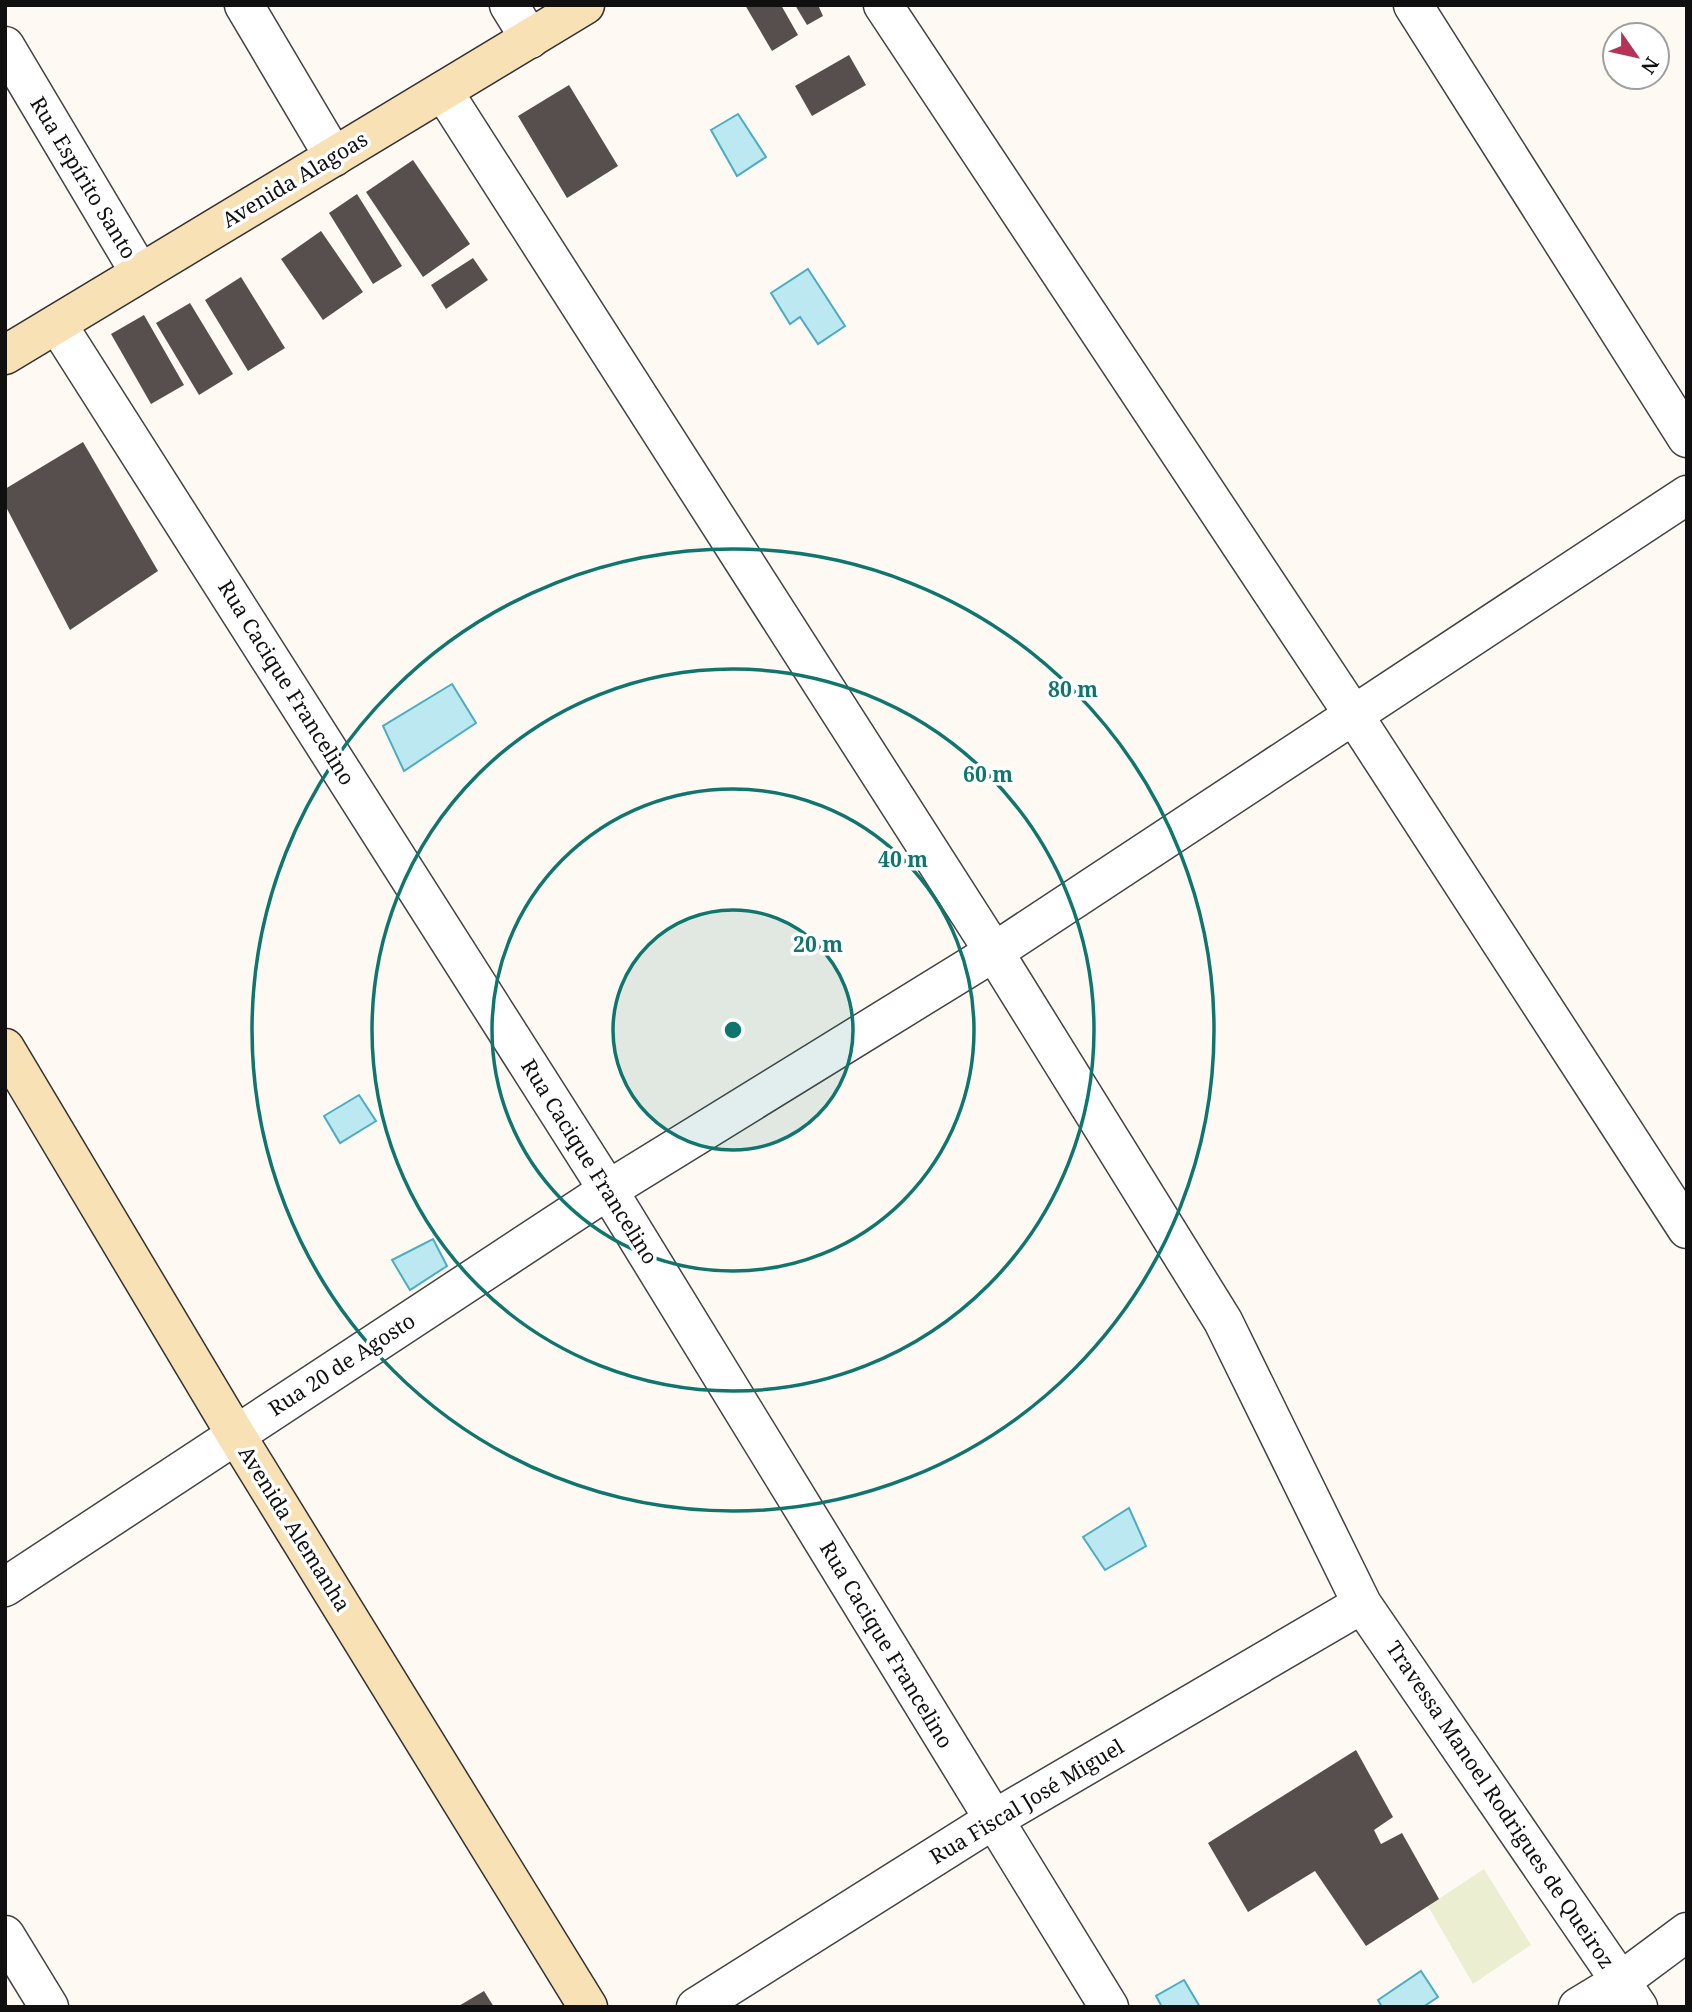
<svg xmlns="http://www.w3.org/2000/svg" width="1692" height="2012" font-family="'Noto Serif',serif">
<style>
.pitch{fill:#ebeed0}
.water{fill:#bce9f1;stroke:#4aadc1;stroke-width:2}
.building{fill:#574f4d}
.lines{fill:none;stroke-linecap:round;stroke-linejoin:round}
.street-casing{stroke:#434343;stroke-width:41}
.secondary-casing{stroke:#323232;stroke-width:41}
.street{stroke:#fff;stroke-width:38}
.secondary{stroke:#f7e1b5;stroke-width:38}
.ring{fill:none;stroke:#0f766e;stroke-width:3.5}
.labels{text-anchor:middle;stroke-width:7;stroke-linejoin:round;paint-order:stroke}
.street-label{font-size:21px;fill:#101010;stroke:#fff}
.centre{fill:#0f766e;stroke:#fff;stroke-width:3.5}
.ring-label{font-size:21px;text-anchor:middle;font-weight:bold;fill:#0f766e;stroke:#fff;stroke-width:7;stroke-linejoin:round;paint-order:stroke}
</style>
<rect width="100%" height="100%" fill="#fef9f3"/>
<path class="pitch" d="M1484,1869L1531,1945L1473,1984L1428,1906Z"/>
<path class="water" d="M738,114L766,157L737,176L711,130Z
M808,269L845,326L818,344L800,317L790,324L771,293Z
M452,684L476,723L404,771L383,726Z
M359,1095L376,1121L340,1143L324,1116Z
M433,1239L447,1266L410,1290L392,1260Z
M1129,1508L1146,1546L1105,1570L1083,1537Z
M1421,1971L1438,1997L1423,2007H1382L1378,2000Z
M1184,1980L1200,2007H1162L1156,1996Z"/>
<path class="building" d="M745,5H781L798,35L772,51Z
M795,5H818L823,16L807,25Z
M849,55L866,85L812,116L795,86Z
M569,85L618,166L567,198L518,116Z
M413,160L470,244L423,277L366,192Z
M357,194L402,266L373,284L329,213Z
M321,231L363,292L323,320L281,259Z
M473,258L488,280L446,309L431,285Z
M241,277L285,348L248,371L205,300Z
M190,303L233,374L199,395L156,323Z
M144,315L184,385L151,404L111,334Z
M83,442L158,571L70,630L5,505V489Z
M1356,1750L1393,1817L1374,1830L1381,1844L1402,1833L1439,1899L1366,1946L1315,1871L1248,1912L1208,1843Z
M484,1991L494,2007H457Z"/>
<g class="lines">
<defs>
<path id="street" d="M244,5L334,157
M509,5L530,39
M883,5L1353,714L1687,1229
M1413,5L1687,438
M5,46L140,273
M443,91L994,952L1223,1321L1362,1604L1638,2007
M57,324L608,1190L1109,2007
M5,1587L608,1190L994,952L1687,495
M5,1935L49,2007
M696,2007L993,1820L1362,1604
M1578,2007L1621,1981L1687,1932"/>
<path id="secondary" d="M5,355L585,5
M5,1048L236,1435L588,2007"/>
</defs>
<use href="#street" class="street-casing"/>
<use href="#secondary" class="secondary-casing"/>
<use href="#street" class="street"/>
<use href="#secondary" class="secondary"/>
</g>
<circle cx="733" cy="1030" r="120" fill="#0f766e" fill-opacity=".12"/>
<g class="ring">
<circle cx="733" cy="1030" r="120"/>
<circle cx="733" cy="1030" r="241"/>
<circle cx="733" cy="1030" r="361"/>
<circle cx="733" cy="1030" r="481"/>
</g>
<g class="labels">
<g class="street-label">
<text transform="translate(83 178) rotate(59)" y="7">Rua Espírito Santo</text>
<text transform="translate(295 180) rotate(-31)" y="7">Avenida Alagoas</text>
<text transform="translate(286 683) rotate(58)" y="7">Rua Cacique Francelino</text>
<text transform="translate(589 1162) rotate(58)" y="7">Rua Cacique Francelino</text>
<text transform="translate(342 1365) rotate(-33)" y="7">Rua 20 de Agosto</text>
<text transform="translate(294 1529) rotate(58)" y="7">Avenida Alemanha</text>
<text transform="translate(886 1645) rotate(59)" y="7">Rua Cacique Francelino</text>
<text transform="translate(1027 1802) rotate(-31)" y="7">Rua Fiscal José Miguel</text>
<text transform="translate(1500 1805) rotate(56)" y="7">Travessa Manoel Rodrigues de Queiroz</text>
</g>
</g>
<circle cx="733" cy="1030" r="10" class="centre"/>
<g class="ring-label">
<text x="1073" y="697">80 m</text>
<text x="988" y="782">60 m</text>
<text x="903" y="867">40 m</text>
<text x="818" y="952">20 m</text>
</g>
<rect width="1692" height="2012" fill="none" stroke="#101010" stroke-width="14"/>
<g transform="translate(1636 56) rotate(124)"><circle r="33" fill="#ffffff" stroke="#9f9f9f" stroke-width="2"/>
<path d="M0-5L12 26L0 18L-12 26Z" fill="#b33457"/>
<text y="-10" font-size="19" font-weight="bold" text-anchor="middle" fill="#101010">N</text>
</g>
</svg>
